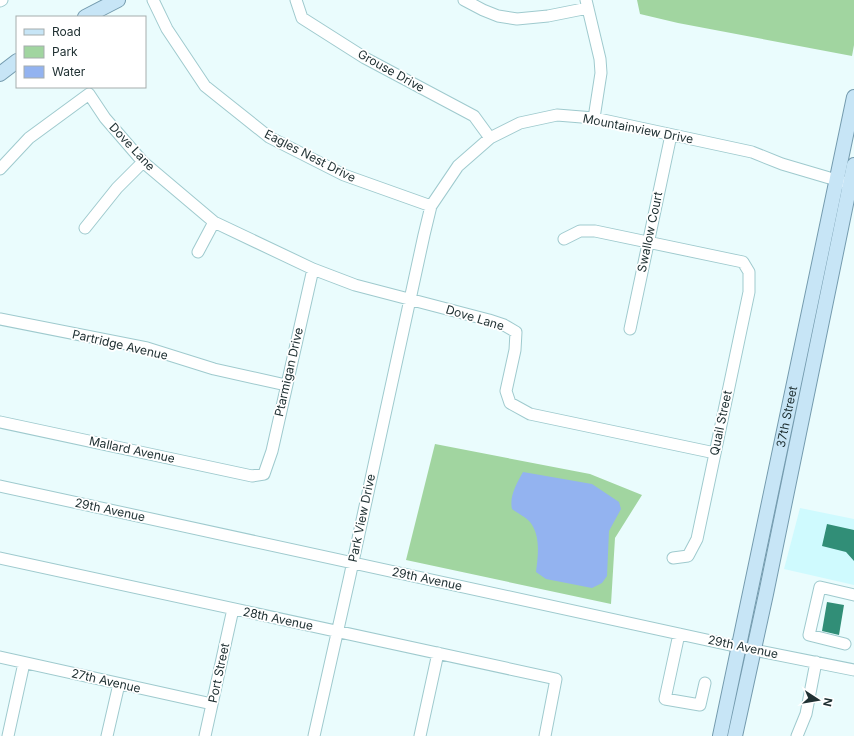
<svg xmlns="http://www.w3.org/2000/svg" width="854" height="736" font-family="Inter,sans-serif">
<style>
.built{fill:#cffafe}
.green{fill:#a1d5a0}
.water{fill:#93b3f0}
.building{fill:#318e77}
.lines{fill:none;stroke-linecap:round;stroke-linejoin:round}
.minor-casing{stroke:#9fcace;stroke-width:13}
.major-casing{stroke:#749bae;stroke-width:16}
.minor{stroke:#fff;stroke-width:11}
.major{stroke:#c7e5f6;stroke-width:14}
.labels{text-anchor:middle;stroke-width:3.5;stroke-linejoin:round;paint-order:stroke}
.street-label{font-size:12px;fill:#203133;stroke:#fff}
</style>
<rect width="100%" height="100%" fill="#eafcfd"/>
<path class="built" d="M800,508L854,519V585L784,569Z"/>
<path class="green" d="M637,0H854V45L852,56L678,23L640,14Z
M435,444L590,474L642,495L615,538L611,604L406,560Z"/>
<path class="water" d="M523,472L592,484L619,502L621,509L609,531L607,576L602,583L592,588L546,579L536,572C538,556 541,536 530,522C526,517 517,513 512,509C509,496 517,483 523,472Z"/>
<path class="building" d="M827,524L854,530V561L846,552L822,546Z
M827,602L844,605L839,635L822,631Z"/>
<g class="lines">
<defs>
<path id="minor" d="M153,0L167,29L205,86L269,137L344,175L431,206
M296,0L302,18L365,58L474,116L490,138
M464,0L483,10L498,16L517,19L548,16L588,8
M586,0L600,59L601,73L594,118
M0,1L2,0
M0,169L29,138L89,94L105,118L143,162L214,222L313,269L355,285L489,320L504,325L516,332L515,350L506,391L510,403L530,414L715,453
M85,228L117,188L143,162
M564,239L580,231H595L743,262L749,272V292L697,539L688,556L673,558
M198,252L214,222
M0,319L147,348L214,369L286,385
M630,329L671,135
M0,422L252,476L264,474L272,451L313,269
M0,486L739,647L854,670
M0,558L556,679L545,736
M679,634L665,699L700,705L705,683
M845,644L809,635L820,587L854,595
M0,657L212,704
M8,736L24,663
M107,736L119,684
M205,736L233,609
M314,736L349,580L424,235L431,206L458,166L490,138L520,123L557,115L594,118L752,152L782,164L843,182
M420,736L438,653
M797,736L806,714L816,662"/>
<g id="major">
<path d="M85,17L118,0"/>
<path d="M0,74L17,61"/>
<path id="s1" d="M720,736L854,97"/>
<path d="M735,736L766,594L854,165"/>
</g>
</defs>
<use href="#minor" class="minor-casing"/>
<use href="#major" class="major-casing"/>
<use href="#minor" class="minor"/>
<use href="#major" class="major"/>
</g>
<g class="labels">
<g class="street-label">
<text transform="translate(391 71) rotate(29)" y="4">Grouse Drive</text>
<text transform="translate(638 129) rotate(11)" y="4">Mountainview Drive</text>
<text transform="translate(132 147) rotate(47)" y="4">Dove Lane</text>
<text transform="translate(310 156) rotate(27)" y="4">Eagles Nest Drive</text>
<text transform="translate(650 232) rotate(-78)" y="4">Swallow Court</text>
<text transform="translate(475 318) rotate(17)" y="4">Dove Lane</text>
<text transform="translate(120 345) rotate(13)" y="4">Partridge Avenue</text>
<text transform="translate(289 372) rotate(-77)" y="4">Ptarmigan Drive</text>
<text dy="4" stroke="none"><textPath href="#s1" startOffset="326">37th Street</textPath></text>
<text transform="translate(721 423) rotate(-78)" y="4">Quail Street</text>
<text transform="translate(132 450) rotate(12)" y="4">Mallard Avenue</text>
<text transform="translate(110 510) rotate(12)" y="4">29th Avenue</text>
<text transform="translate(362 518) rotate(-78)" y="4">Park View Drive</text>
<text transform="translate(427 579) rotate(12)" y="4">29th Avenue</text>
<text transform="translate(278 619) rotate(12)" y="4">28th Avenue</text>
<text transform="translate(743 647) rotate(12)" y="4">29th Avenue</text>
<text transform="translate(219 673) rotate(-78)" y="4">Port Street</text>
<text transform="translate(106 681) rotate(13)" y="4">27th Avenue</text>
</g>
</g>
<rect x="16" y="16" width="130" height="72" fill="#ffffff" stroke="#a6adad"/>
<rect x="24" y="29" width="20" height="6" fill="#c7e5f6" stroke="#a6adad"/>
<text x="52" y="36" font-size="12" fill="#203133">Road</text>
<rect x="24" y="46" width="20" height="12" fill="#a1d5a0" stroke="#a6adad"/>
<text x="52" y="56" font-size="12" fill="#203133">Park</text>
<rect x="24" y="66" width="20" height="12" fill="#93b3f0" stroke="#a6adad"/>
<text x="52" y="76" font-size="12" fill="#203133">Water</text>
<g transform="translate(818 700) rotate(102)" stroke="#ffffff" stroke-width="3" paint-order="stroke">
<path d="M0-3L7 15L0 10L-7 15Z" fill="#203133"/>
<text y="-6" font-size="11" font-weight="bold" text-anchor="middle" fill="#203133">N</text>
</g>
</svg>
